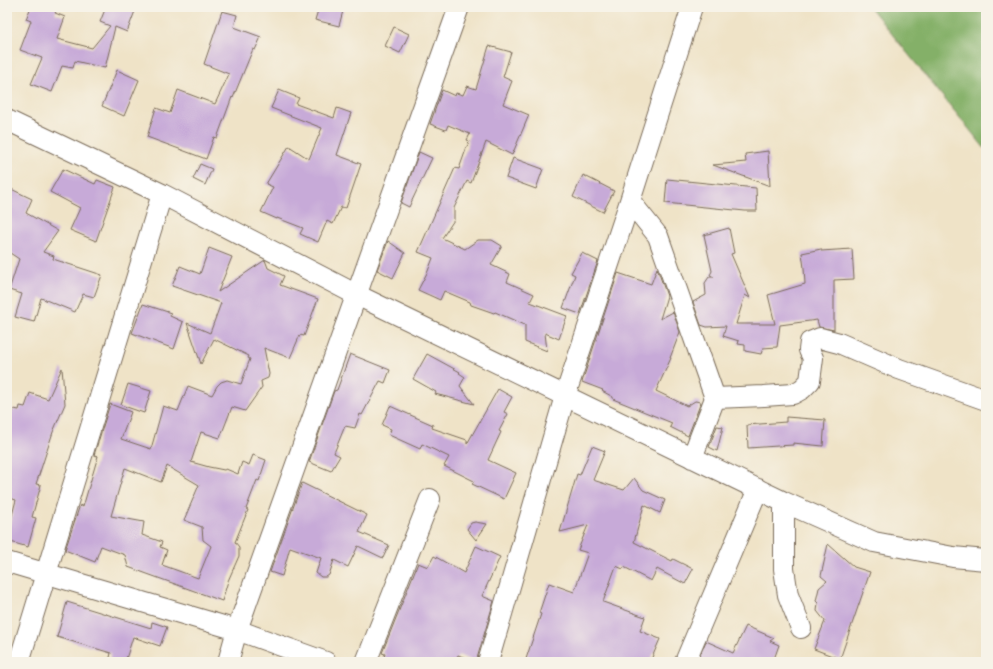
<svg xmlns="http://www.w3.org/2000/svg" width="993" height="669" font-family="'EB Garamond',serif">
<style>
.forest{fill:#84b068;stroke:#606d43}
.building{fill:#c7aad8;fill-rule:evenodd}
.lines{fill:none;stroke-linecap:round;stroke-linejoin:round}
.minor-casing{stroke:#7a6b59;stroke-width:22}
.minor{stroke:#fff;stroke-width:20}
</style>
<rect width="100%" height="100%" fill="#f7f3e8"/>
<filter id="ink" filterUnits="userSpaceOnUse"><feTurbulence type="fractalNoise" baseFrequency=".025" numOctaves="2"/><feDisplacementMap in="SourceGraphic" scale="8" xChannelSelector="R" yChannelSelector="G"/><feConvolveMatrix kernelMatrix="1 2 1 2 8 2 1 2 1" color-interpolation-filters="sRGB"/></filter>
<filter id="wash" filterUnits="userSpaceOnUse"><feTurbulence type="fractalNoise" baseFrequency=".012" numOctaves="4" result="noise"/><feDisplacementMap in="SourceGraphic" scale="16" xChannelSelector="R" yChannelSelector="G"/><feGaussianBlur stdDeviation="0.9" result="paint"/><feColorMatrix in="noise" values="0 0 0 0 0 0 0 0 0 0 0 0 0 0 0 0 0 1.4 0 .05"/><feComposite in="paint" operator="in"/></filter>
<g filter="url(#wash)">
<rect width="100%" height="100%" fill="#efe3c7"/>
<path class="forest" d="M870,7H986V150Z"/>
<g id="blocks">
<path class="building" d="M31,7H58L55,13L65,17L57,39L92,48L110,26L100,22L106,7H125L135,11L127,32L115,27L105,68L75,61L73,68L62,66L52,92L31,84L42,58L20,50L31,21L26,19Z
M319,7H344L339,26L315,20Z
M222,11L237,15L234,27L261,37L255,50L253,49L233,98L232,97L217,138L214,137L206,159L147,137L156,108L170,113L178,90L215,104L229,74L204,64Z
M394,27L409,34L400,53L385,46Z
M489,46L511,52L503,77L512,81L503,104L529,115L512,155L486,142L471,183L467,181L454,208V220L442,238L465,249L478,240H492L502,246L491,265L510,274L507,282L534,294L530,302L567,316L559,339L545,333L547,351L525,342V325L495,312L494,313L471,305L470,302L444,291L440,300L418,290L428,271L433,258L418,252L455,168L459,169L469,141L467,140L470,134L448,125L446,130L430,124L442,90L455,96L456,93L463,95L467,86L476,89Z
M117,70L139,80L124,116L102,106Z
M279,90L299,98L296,104L334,118L337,108L351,113L337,155L361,164L346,208L341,207L333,224L327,221L318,242L300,234L303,228L277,218V219L261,212L273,187L266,184L289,146L309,159L322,128L271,108Z
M768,151L770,186L713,165L746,162L745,154Z
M419,152L432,158L409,207L401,203Z
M513,158L543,169L536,189L506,178Z
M200,164L212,169L205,185L193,179Z
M63,169L95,184L97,180L115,187L96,241L70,230L80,208L50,192Z
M583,175L614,191L603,212L573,197Z
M667,179L756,188L757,211H745L665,203Z
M7,187L32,199L26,213L58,231L43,252L54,256L53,259L102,275L94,297L83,294L75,312L41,298L34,322L15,317L22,294L9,290L19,259L7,251Z
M729,228L734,253L731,254L750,298L745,295L736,324H775L768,295L805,284L804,268L802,253L821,249V251L852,249L854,279L834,280V330L819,327L817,320L780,325L777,347L763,348L761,354L745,351V345L738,344L739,341L723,336L726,326L707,327L701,325L693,302L706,295L705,283L709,277H714L710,275L712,271L704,235Z
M388,241L405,253L393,278L377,270Z
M209,248L232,257L218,292L265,260L268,268L284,276L280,285L318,299L304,336L300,335L290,358L264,348L269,374L268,378L261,381L262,387L245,411L232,407L220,438L201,432L191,462L209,467L224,470L226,469L238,474L242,462L249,465L253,455L266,460L259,481L257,480L246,509L248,510L235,542L239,547V556L228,581L222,601L128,567L125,555L101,546L95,562L65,550L80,505L83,507L98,456L94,455L110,404L131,412L121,439L151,449L163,406L178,411L188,386L212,395L217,386L221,382L227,380L241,384L250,359L248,358L249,356L214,339L201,364L187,323L210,333L221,303L172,286L180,266L200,274ZM167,466L199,485L184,520L202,527L203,540L211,546L198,578L162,565L167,550L160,547L162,542L142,535L144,522L111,516L125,468L161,482Z
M582,253L598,261L580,314L563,308L575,275L571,273Z
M657,268L667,296L660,319L673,312L680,332L670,358H671L656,391L687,406L695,401L701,402L688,436L670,427L672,423L613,399V397L602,391L603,390L582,382L618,273L651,284Z
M143,304L171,313L170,316L183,322L174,349L132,333Z
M350,354L390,370L385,383L380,381L362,415L360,414L355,428L345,426L334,453L340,456L331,471L309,462L334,391L337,390Z
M427,354L460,372L459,373L465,377L460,386L474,404L435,394L436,392L413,379Z
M62,368L65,404L53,432L36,484L41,485L32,517L36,518L28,547L7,541V534L16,500L7,497V410L13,412L14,409L19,410L20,406L25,407L30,393L48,399Z
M128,384L151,391L144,413L121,405Z
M498,389L512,397L504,412L508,414L499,431L501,432L488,460L516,473L504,499L472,484L474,481L444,466L449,457L422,444L420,449L389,435L391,429L382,425L390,406L433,425L432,428L467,440V444Z
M786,417L825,420L823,446L793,443V445L748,448L747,425L786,422Z
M717,426L723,427L717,451L709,447Z
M592,446L605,451L593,480L624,490L634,478L643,490L665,500L660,513L644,505L634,542L672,561L673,559L693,569L685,584L657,569L651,581L624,567L623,569L616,566L603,602L645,617L640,631L660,639L650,662H525L541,614L539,613L549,583L574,592L588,553L578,550L588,525L560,532L577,474L580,475Z
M302,483L367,515L359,532L389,545L383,558L358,546L348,567L334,560L329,575L326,577H321L316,573L321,558L290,547L282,576L270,572Z
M475,522L487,524L476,540L467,529L471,523Z
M828,544L854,567L870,572L840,659L814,649L825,621L817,611L818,603L816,601L819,588L827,581L821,576Z
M476,546L500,557L482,596L494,601L476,662L458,655L455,662H382L385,654L382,653L418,563L428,567L434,556L464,573Z
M67,602L151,628L152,622L167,627L160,646L133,637L125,662H109L111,653L57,637Z
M746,626L774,638L770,641L779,645L773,662H697L706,641L733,653Z"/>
</g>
</g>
<g filter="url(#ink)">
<use href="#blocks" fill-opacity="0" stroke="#7a6b59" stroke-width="1"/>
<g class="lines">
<defs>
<path id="minor" d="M7,120L162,194L357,295L784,502L874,542L953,557L986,560
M630,201L658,236L715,398L692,458
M715,398L764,396L793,394L802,389L810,381L813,358L809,350L810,342L820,338L839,343L899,369L986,400
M784,502V569L788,595L801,628
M7,562L237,630L326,662
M19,662L162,194
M228,662L237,630L459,7
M366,662L430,499
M488,662L565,396L630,201L692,7
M685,662L758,489"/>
</defs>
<use href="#minor" class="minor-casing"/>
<use href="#minor" class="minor"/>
</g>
</g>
<rect width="993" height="669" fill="none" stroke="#f7f3e8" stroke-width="24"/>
</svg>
